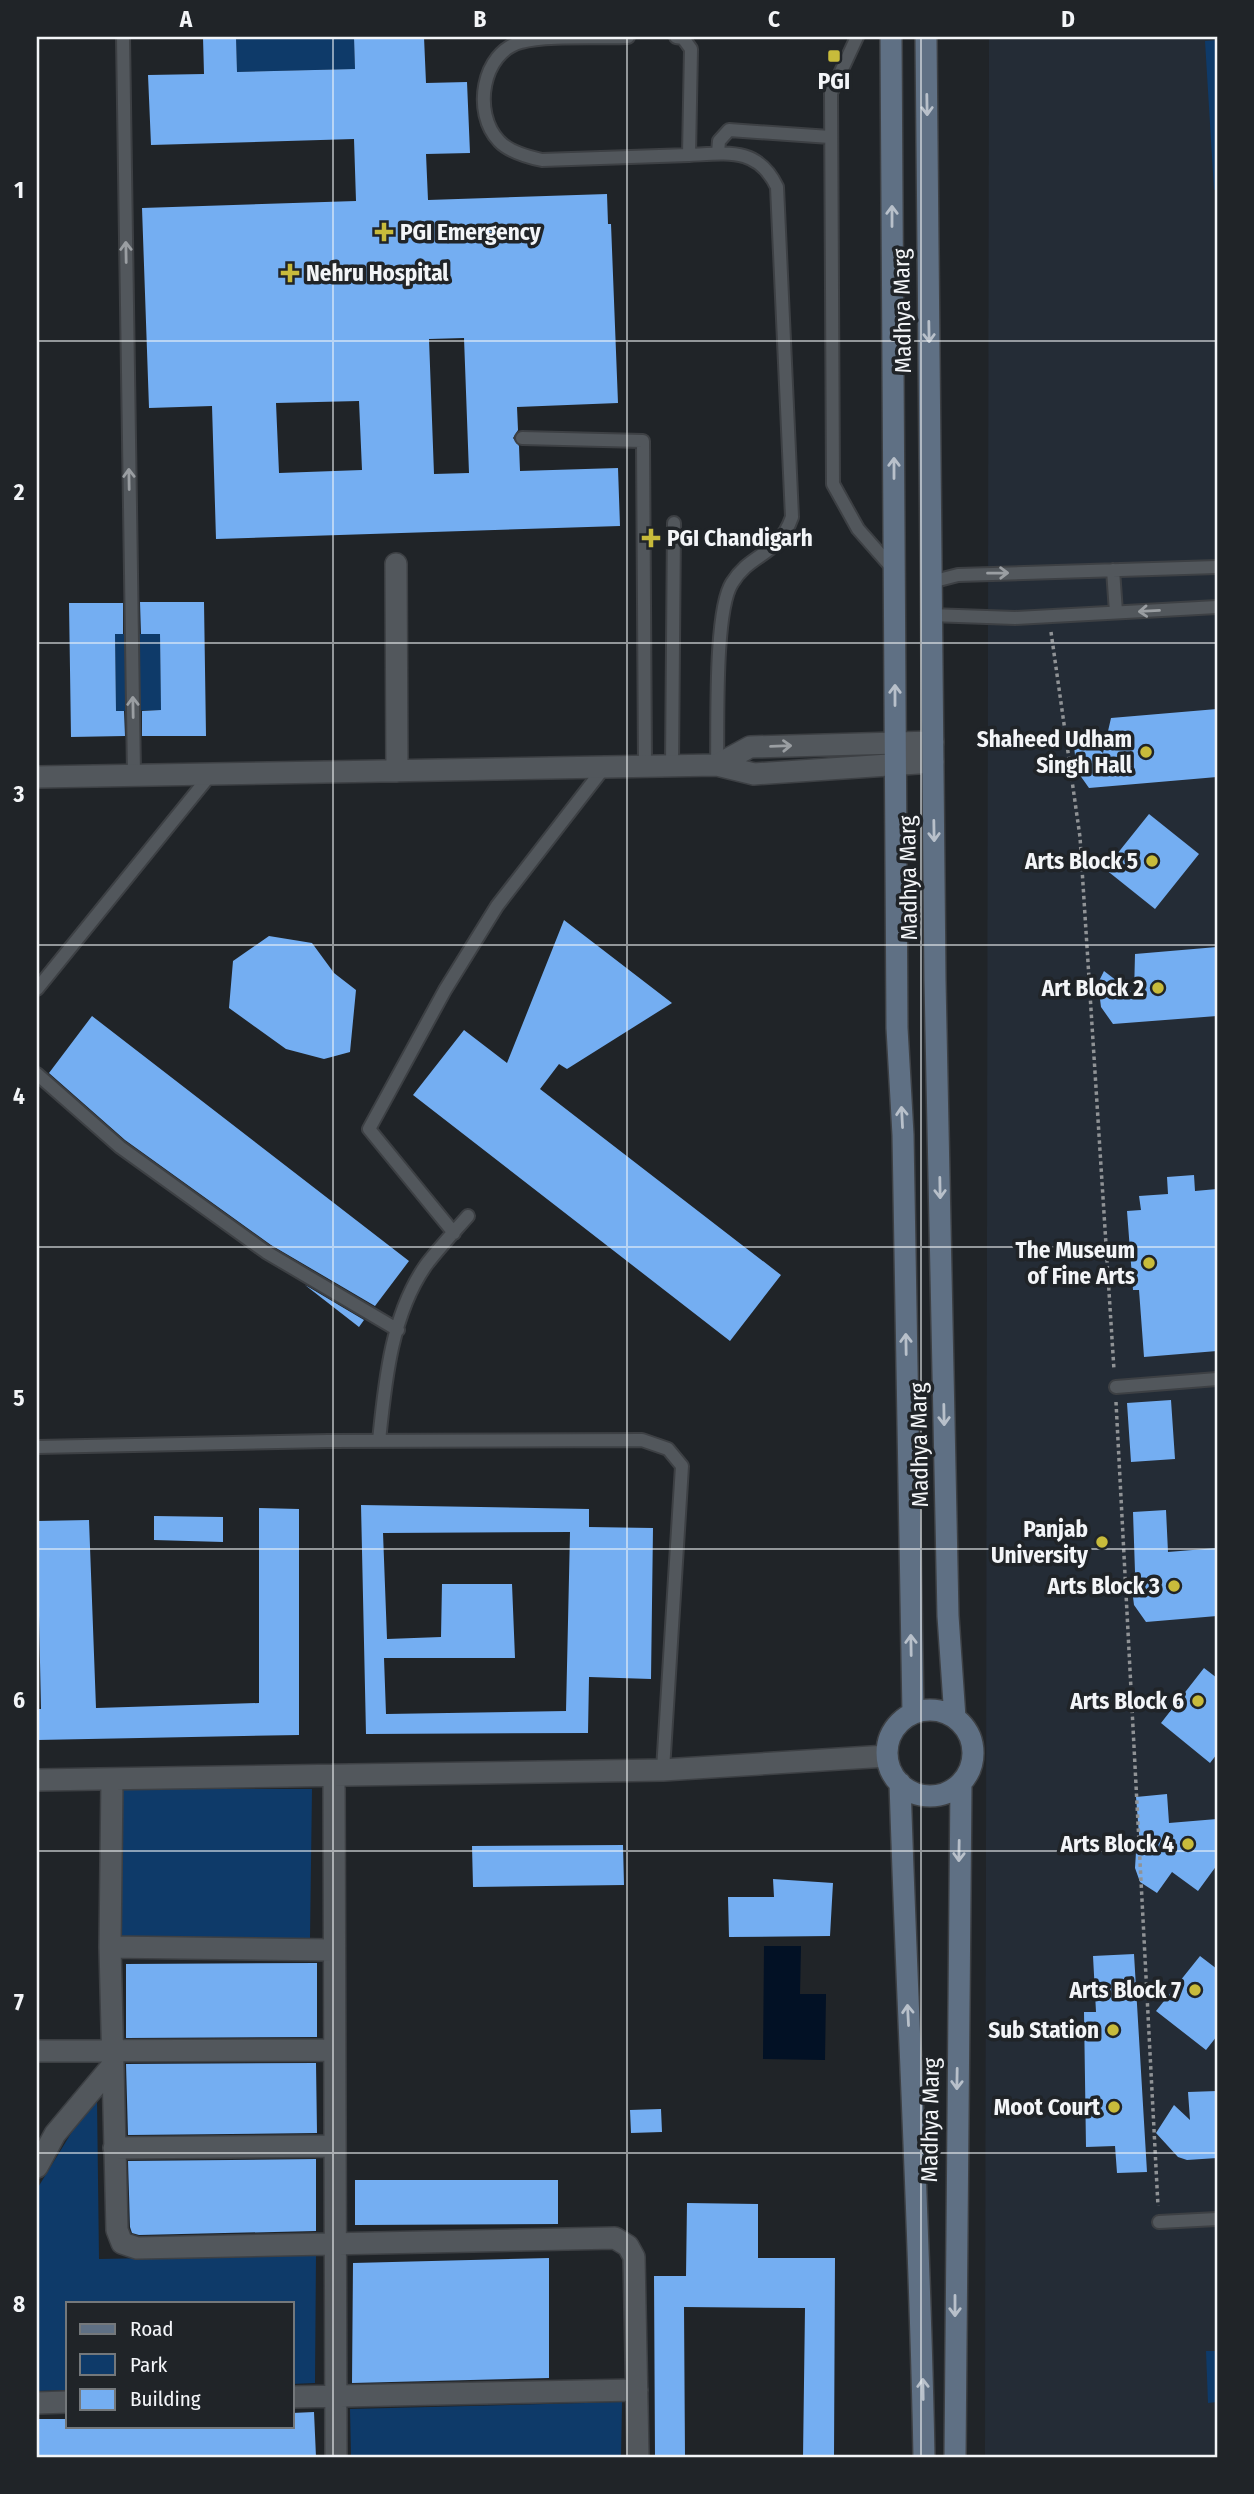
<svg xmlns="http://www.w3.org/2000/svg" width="1254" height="2494" font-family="'Fira Sans Condensed',sans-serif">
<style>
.built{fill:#242c36}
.green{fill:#0e3a69}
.water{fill:#021125}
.building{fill:#74aef2;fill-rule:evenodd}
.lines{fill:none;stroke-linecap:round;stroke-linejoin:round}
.service-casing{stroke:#3d4044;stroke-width:16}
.minor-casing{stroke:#3d4044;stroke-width:24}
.secondary-casing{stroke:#3d4044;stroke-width:24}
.path{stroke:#909396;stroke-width:3.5;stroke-dasharray:3.5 3.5;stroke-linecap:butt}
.service{stroke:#52575c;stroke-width:12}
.minor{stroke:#52575c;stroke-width:21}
.secondary{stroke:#5f7084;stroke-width:21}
.oneway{stroke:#b8c0ca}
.oneway2{stroke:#9a9ea2}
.grid{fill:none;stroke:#f3f5f8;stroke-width:2;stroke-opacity:0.55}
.poi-dot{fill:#c8bb3b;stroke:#202428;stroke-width:2.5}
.labels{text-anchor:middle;stroke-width:7;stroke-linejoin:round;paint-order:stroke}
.poi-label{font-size:23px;font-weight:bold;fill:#f3f5f8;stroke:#202428;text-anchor:end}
.street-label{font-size:23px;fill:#f3f5f8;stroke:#202428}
.neatline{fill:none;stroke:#f3f5f8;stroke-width:2.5}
.grid-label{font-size:23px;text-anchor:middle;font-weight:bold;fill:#f3f5f8}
</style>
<rect width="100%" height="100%" fill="#202428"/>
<path class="built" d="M989,37H1217V2457H985Z"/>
<path class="green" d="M236,37H354L355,69L237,72Z
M1217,40V189L1214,190L1205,41Z
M115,634H160L161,710L116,711Z
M123,1789H312L310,1939L121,1937Z
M97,2100L99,2259L316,2255L315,2383L292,2384V2303H68V2390L37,2391V2189L81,2117Z
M1217,2351V2402L1208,2403L1206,2351Z
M622,2402L621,2457H351L350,2409Z"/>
<path class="water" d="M764,1946H801L800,1994H826L825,2060L763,2059Z"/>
<path class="building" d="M203,37H236L237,72L355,69L354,37H424L426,83L467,82L470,153L426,154L428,200L607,194L608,224H611L618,403L517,407L518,430L513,438L519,446L520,471L618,468L620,526L216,539L212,406L149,408L142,208L356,201L354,139L151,145L148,75L204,74ZM464,338L469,473L434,474L429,339ZM359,401L362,470L279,473L276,403Z
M140,602H204L206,736H142V711L161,710L160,634H141Z
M69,603H123V634H115L116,711H124L125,736L71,737Z
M1217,709V777L1089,788L1077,771L1074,747L1081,735L1103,753L1111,718Z
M1149,814L1199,854L1155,909L1105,869Z
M564,920L672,1003L567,1069L559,1064L540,1089L781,1275L730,1341L413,1095L464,1030L507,1063Z
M269,936L312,943L334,973L356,990L350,1052L324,1059L286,1049L229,1008L233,961Z
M1217,947V1016L1113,1024L1101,1007L1098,983L1104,971L1134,994L1135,954Z
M92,1016L409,1261L375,1306L271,1245L125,1140L49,1073Z
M1194,1175L1195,1191L1217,1189V1351L1144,1357L1139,1290H1133L1127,1211L1141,1210L1139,1196L1168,1194L1167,1177Z
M305,1285L364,1320L359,1327Z
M1171,1400L1175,1459L1131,1462L1127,1403Z
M361,1505L589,1509V1527L653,1528L651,1679L589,1677L588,1733L366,1734ZM570,1532L566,1711L386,1714L384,1658H515L512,1584H442L441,1637L387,1639L383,1533Z
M259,1508L299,1509V1735L37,1740V1709H41L37,1521L89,1520L96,1708L259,1703Z
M1166,1510L1168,1552L1217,1548V1616L1146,1622L1134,1605L1131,1581L1135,1572L1133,1512Z
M154,1516L223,1517V1542L154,1540Z
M1204,1668L1217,1678V1754L1210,1763L1161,1723Z
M1167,1794L1169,1823L1217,1819V1865L1198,1891L1172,1872L1157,1893L1140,1882L1135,1868L1136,1852L1140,1846L1136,1797Z
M623,1845L624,1885L473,1887L472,1846Z
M773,1879L833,1883L830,1936L729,1937L728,1897H774Z
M1134,1954L1147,2172L1117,2173L1115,2146L1086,2147L1084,2012H1096L1093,1956Z
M1200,1956L1217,1969V2036L1206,2050L1156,2011Z
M317,1963V2037L126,2038V1964Z
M316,2063L317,2133L128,2135L126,2064Z
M1217,2091V2158L1187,2160L1178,2157L1156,2133L1174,2105L1190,2120L1188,2092Z
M661,2109L662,2132L631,2133L630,2110Z
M316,2159V2231L139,2235L132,2233L130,2227L128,2161Z
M355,2180H558V2224L355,2225Z
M687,2203L758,2204V2258H835L834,2457H803L805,2308L684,2307L685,2457H655L654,2276H686Z
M549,2258V2378L352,2383L353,2263Z
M314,2412L316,2457H37V2419H68V2426H292V2413Z"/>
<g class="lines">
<defs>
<path id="service" d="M123,37L134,775
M628,37C600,38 545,35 521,42C482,52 472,113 499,141C509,152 528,157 542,160L689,155
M676,37L683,38L691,49L689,155C728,153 758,147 777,187L792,517C778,557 751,552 732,583C714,611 718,727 717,765
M857,37L831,93L833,484L858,529L894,570
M718,153L719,141L729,130L830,137
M522,438L643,441L645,767
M1113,570L1116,612
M931,582L958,575L1217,567
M930,615L1015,618L1217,607
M672,767L674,523
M37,989L211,774
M37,1074L120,1147L266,1252L398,1330
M454,1233L369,1129L445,990L497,906L603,769
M1116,1387L1217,1379
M379,1441C385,1382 391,1315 426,1265C439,1248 454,1232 468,1216
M37,1447L328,1441L642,1440L668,1449L682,1466L663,1770
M1159,2222L1217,2219"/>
<path id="minor" d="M396,564L397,771
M717,765L750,747L933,742
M37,777L717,765L754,774L933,762
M334,1775L336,2457
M37,1780L663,1770L887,1756
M112,1780L110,1947L117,2230L122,2243L137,2248L615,2238L628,2246L634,2257L638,2457
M110,1947L333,1950
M37,2051L333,2050
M114,2148L334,2146
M37,2167L55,2134L112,2066
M292,2397L637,2390
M37,2403L68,2402"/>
<path id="secondary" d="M891,37L897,1028L903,1135L913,1713
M926,37L935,981L948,1616L955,1718
M887 1753a43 43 0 1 1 86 0a43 43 0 1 1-86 0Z
M900,1783C907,2008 920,2232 924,2457
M955,2457L961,1783"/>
</defs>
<use href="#service" class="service-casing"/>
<use href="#minor" class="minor-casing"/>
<use href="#secondary" class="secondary-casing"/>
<path class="path" d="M1051,632L1080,837L1114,1370
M1116,1402L1158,2206"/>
<use href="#service" class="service"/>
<use href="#minor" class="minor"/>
<use href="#secondary" class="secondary"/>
</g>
<defs><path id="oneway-shaft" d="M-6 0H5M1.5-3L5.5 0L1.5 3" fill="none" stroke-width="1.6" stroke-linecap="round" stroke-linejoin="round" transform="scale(1.75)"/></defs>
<g class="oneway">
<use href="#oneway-shaft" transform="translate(927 105) rotate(89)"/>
<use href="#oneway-shaft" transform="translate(892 216) rotate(-90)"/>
<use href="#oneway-shaft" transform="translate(929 332) rotate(89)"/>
<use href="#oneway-shaft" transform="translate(894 468) rotate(-90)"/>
<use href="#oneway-shaft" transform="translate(895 695) rotate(-90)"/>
<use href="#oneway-shaft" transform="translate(934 831) rotate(89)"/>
<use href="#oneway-shaft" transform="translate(902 1117) rotate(-93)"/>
<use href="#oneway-shaft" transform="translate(940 1188) rotate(89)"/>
<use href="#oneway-shaft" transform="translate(906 1344) rotate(-91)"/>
<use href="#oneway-shaft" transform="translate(944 1415) rotate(89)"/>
<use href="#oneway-shaft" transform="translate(911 1645) rotate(-91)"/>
<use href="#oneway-shaft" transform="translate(959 1851) rotate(91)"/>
<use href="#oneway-shaft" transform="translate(908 2015) rotate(-93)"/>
<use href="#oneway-shaft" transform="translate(957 2079) rotate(91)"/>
<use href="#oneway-shaft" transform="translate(955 2306) rotate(90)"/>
<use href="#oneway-shaft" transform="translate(923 2389) rotate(-91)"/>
</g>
<g class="oneway2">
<use href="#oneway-shaft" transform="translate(126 252) rotate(-91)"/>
<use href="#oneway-shaft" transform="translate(129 479) rotate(-91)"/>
<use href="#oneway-shaft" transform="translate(998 573) rotate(-1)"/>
<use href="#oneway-shaft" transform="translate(1149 611) rotate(177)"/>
<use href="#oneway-shaft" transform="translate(133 707) rotate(-91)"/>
<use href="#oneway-shaft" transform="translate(781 746) rotate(-2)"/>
</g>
<path class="grid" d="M333,37V2457M627,37V2457M921,37V2457M37,341H1217M37,643H1217M37,945H1217M37,1247H1217M37,1549H1217M37,1851H1217M37,2153H1217"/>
<g class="poi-dot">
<rect x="827" y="49" width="14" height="14" rx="3.5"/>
<path d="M380.5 221.5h7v7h7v7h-7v7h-7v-7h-7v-7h7z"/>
<path d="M286.5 262.5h7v7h7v7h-7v7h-7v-7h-7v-7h7z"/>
<path d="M647.5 527.5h7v7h7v7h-7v7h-7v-7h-7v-7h7z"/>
<circle cx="1146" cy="752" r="7"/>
<circle cx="1152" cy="861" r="7"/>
<circle cx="1158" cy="988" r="7"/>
<circle cx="1149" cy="1263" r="7"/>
<circle cx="1102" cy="1542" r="7"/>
<circle cx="1174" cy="1586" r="7"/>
<circle cx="1198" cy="1701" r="7"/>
<circle cx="1188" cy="1844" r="7"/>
<circle cx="1195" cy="1990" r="7"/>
<circle cx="1113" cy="2030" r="7"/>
<circle cx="1114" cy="2107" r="7"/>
</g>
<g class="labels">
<g class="poi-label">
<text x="834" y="89" text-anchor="middle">PGI</text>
<text x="400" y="240" text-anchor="start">PGI Emergency</text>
<text x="306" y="281" text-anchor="start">Nehru Hospital</text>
<text x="667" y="546" text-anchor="start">PGI Chandigarh</text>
<text x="1132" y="747">Shaheed Udham<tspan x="1132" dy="26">Singh Hall</tspan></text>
<text x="1138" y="869">Arts Block 5</text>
<text x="1144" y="996">Art Block 2</text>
<text x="1135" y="1258">The Museum<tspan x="1135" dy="26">of Fine Arts</tspan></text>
<text x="1088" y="1537">Panjab<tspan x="1088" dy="26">University</tspan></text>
<text x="1160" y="1594">Arts Block 3</text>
<text x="1184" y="1709">Arts Block 6</text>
<text x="1174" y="1852">Arts Block 4</text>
<text x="1181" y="1998">Arts Block 7</text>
<text x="1099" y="2038">Sub Station</text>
<text x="1100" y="2115">Moot Court</text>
</g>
<g class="street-label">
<text transform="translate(902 311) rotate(-91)" y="8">Madhya Marg</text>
<text transform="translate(908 878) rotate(-91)" y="8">Madhya Marg</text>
<text transform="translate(919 1445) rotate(-91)" y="8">Madhya Marg</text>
<text transform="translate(930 2120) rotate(-89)" y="8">Madhya Marg</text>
</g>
</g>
<rect width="1254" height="2494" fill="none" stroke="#202428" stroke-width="77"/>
<rect x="66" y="2302" width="228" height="126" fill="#202428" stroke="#74787b" stroke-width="2"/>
<rect x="80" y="2324" width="35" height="10" fill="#5f7084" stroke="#74787b" stroke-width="2"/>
<text x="130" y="2336" font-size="21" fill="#f3f5f8">Road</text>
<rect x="80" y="2354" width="35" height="21" fill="#0e3a69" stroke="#74787b" stroke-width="2"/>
<text x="130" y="2372" font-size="21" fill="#f3f5f8">Park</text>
<rect x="80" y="2389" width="35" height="21" fill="#74aef2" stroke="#74787b" stroke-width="2"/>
<text x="130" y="2406" font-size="21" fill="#f3f5f8">Building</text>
<rect x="38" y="38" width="1178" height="2418" class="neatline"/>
<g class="grid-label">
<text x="186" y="27">A</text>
<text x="480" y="27">B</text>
<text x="774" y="27">C</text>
<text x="1068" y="27">D</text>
<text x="19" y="198">1</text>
<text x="19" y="500">2</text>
<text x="19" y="802">3</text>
<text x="19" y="1104">4</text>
<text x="19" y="1406">5</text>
<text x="19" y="1708">6</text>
<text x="19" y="2010">7</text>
<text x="19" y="2312">8</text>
</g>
</svg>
